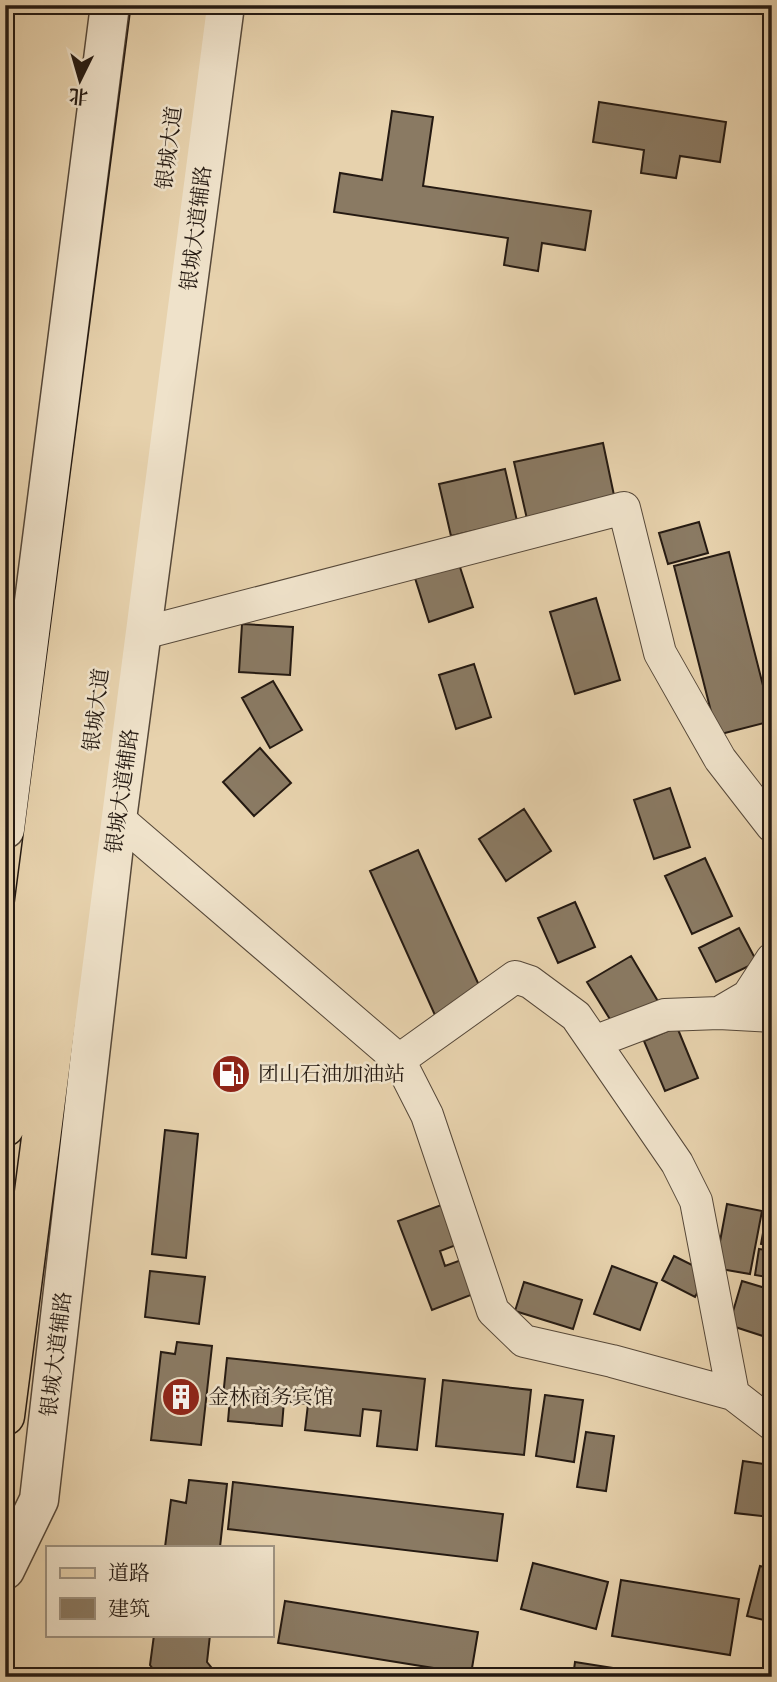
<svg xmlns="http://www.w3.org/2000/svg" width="777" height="1682" font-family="'IM FELL Double Pica','Noto Serif SC',serif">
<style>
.building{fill:#8a7a63;stroke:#251a12;stroke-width:2}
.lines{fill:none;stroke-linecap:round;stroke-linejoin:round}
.minor-casing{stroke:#564839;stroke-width:34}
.tertiary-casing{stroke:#564839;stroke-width:41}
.primary-casing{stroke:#251a12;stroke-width:41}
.minor{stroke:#efe2ca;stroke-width:32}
.tertiary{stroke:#efe2ca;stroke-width:38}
.primary{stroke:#e7d2ad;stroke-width:38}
.labels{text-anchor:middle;stroke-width:5;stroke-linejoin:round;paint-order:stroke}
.street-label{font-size:21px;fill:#251a12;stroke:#efe2ca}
.poi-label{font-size:21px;fill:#251a12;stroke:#efe2ca;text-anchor:start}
</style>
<rect width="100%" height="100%" fill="#e7d2ad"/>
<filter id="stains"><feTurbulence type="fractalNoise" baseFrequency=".00286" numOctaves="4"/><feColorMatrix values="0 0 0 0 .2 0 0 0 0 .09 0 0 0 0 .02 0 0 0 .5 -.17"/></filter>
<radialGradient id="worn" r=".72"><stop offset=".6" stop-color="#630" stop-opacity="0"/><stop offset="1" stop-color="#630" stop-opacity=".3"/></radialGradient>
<path class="building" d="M599,102L726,122L720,162L680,156L676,178L641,173L644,150L593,142Z
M392,111L433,117L423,186L591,211L585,250L542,243L538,271L504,265L508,238L334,212L340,173L382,180Z
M603,443L615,500L527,519L514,462Z
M505,469L517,521L451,536L439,484Z
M699,522L708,553L668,564L659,533Z
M729,552L772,721L717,735L674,566Z
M458,561L473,607L429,622L414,575Z
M596,598L620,680L575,694L550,612Z
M242,624L293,627L290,675L239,672Z
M474,664L491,717L456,729L439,675Z
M273,681L302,730L270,748L242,698Z
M260,748L291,783L254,816L223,782Z
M670,788L690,847L654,859L634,800Z
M524,809L551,851L506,881L479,839Z
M418,850L487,1003L439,1024L370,871Z
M705,858L732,916L692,934L665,876Z
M575,902L595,947L558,963L538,918Z
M739,928L757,962L716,982L699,948Z
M631,956L659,1003L616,1029L587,982Z
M677,1027L698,1078L665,1091L644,1041Z
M165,1130L198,1134L186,1258L152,1254Z
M444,1204L459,1244L440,1251L445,1266L464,1259L476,1293L432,1310L398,1221Z
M727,1204L762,1211L750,1274L715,1268Z
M767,1211H772V1246L761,1244Z
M759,1249L772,1251V1278L755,1275Z
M674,1256L708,1273L695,1297L662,1280Z
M612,1266L657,1283L640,1330L594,1314Z
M150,1271L205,1277L199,1324L145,1317Z
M742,1281L772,1290V1339L729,1325Z
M524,1282L582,1300L573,1329L515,1311Z
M177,1342L212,1346L201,1445L151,1440L161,1352L175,1354Z
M227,1358L425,1379L417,1450L377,1446L381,1411L363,1409L360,1436L305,1430L308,1404L284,1401L282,1426L228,1421L230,1398L223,1397Z
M443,1380L531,1390L524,1455L436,1446Z
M545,1395L583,1400L574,1462L536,1456Z
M586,1432L614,1436L606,1491L577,1487Z
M743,1461L772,1465L770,1517L735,1513Z
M189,1480L227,1484L220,1547H165L171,1500L186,1503Z
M233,1482L503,1514L497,1561L228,1529Z
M533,1563L608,1582L596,1629L521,1609Z
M760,1566L772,1569V1622L747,1616Z
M621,1580L739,1599L730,1655L612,1636Z
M285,1601L478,1632L471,1674L278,1643Z
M154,1635H210L207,1662L219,1677H159L150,1665Z
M575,1662L670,1677H573Z"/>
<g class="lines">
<defs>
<path id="minor" d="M120,639L624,508L660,653L720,759L772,826
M102,805L399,1060L427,1115L493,1311L524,1341L612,1361L733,1394L772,1424
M719,1013L772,1016
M594,1042L665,1015L719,1013L748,996L772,959
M399,1060L515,977L530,982L576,1016L677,1163L696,1201L733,1394"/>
<path id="tertiary" d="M5,829L110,5
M5,1570L39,1500L117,819L225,5"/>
<path id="primary" d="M5,1127L151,5
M5,1416L188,5"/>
</defs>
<use href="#minor" class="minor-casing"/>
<use href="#tertiary" class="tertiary-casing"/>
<use href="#primary" class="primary-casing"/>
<use href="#minor" class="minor"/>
<use href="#tertiary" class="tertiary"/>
<use href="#primary" class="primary"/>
</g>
<defs>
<symbol id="fuel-disc" viewBox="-11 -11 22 22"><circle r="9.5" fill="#8f2418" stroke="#efe2ca"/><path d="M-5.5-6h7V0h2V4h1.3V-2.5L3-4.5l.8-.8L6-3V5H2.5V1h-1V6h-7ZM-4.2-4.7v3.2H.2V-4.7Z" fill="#fff"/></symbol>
<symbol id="building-disc" viewBox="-11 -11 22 22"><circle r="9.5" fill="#8f2418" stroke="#efe2ca"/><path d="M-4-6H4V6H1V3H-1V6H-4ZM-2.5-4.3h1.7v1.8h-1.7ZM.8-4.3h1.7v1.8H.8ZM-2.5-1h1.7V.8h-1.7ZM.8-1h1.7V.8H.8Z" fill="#fff"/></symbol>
</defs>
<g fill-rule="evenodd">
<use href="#fuel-disc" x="209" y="1052" width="44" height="44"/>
<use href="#building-disc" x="159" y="1375" width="44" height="44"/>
</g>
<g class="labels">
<g class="street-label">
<text transform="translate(169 148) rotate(-83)" y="7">银城大道</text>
<text transform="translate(196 228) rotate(-83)" y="7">银城大道辅路</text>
<text transform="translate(96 710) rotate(-83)" y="7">银城大道</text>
<text transform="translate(122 791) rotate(-82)" y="7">银城大道辅路</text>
<text transform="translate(56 1354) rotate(-83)" y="7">银城大道辅路</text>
</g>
<g class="poi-label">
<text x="258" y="1081">团山石油加油站</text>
<text x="208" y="1404">金林商务宾馆</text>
</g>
</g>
<rect width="777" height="1682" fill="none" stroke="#e7d2ad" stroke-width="28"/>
<rect x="7" y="7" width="763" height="1668" fill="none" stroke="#251a12" stroke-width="3.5"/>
<rect x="14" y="14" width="749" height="1654" fill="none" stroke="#251a12" stroke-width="2"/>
<rect x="46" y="1546" width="228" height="91" fill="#efe2ca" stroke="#9e9280" stroke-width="2"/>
<rect x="60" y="1568" width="35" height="10" fill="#e7d2ad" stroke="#9e9280" stroke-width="2"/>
<text x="108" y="1580" font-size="21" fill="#251a12">道路</text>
<rect x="60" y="1598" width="35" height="21" fill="#8a7a63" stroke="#9e9280" stroke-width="2"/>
<text x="108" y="1616" font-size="21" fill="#251a12">建筑</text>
<g transform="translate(80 80) rotate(185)" stroke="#efe2ca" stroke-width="5" paint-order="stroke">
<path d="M0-5L12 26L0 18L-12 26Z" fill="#251a12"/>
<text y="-10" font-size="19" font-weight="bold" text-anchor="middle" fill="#251a12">北</text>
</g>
<rect width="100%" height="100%" filter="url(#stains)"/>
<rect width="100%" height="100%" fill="url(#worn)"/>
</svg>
